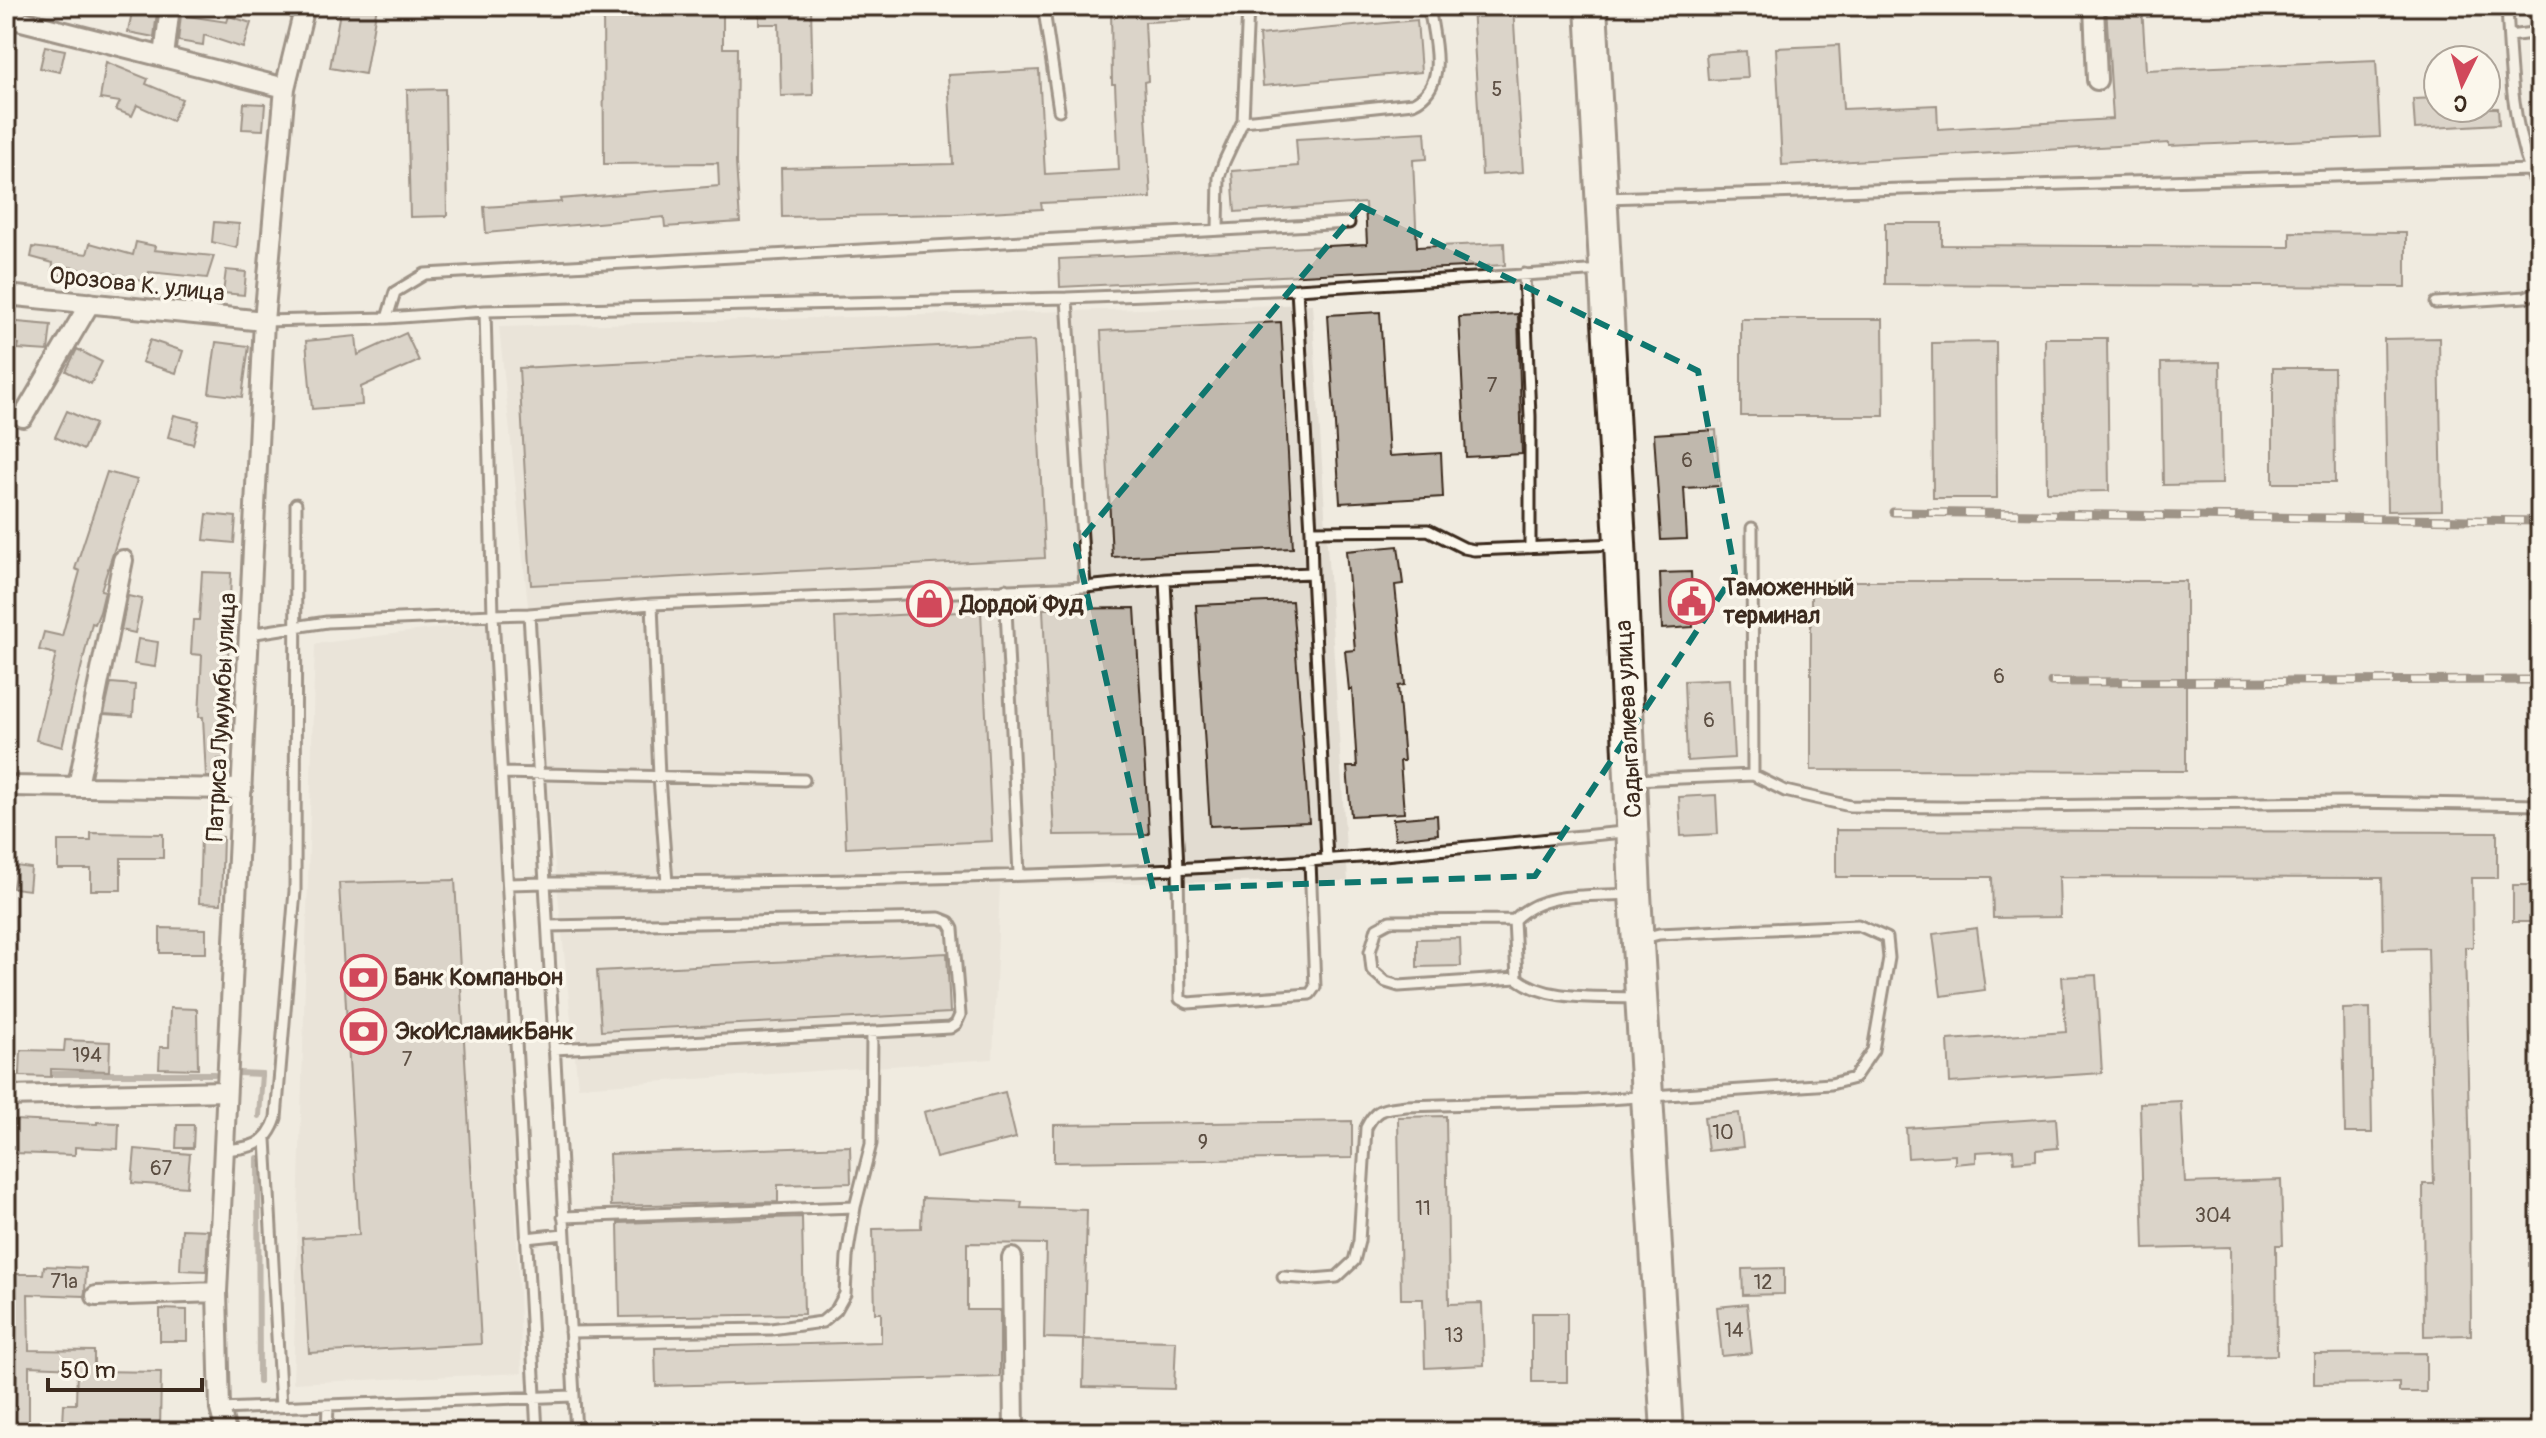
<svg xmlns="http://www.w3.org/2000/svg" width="2546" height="1438" font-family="Pangolin,sans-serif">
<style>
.built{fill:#e2dcd1}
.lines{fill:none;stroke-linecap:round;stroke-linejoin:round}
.stream{stroke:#7f7367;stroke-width:6}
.building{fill:#c0b8ad;stroke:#3b2a1e;stroke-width:2}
.service-casing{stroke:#3b2a1e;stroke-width:15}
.minor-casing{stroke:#3b2a1e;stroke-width:24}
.primary-casing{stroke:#3b2a1e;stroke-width:36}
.service{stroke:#fbf7ec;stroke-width:9}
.minor{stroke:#fbf7ec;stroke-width:18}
.primary{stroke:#fbf7ec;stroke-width:30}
.rail-casing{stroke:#3b2a1e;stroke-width:9}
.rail{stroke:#fbf7ec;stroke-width:6;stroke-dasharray:18;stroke-linecap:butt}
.marked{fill:none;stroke:#0f766e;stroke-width:6;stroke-dasharray:16 10;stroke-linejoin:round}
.labels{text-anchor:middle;stroke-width:7;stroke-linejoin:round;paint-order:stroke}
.number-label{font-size:20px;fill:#5c4e42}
.street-label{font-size:24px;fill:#3b2a1e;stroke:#fbf7ec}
.poi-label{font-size:24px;font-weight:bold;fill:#3b2a1e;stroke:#fbf7ec;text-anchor:start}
</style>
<rect width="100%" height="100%" fill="#f0ebe0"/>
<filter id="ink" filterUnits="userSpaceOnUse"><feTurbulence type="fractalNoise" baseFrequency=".0125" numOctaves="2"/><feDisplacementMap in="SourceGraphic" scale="16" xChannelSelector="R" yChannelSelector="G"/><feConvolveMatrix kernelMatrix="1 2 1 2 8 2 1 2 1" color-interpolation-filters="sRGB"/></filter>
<g filter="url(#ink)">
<path class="built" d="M1312,304L1348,881L1000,884L993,1059L578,1087L499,327Z
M493,621L522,1373L293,1383L315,644Z"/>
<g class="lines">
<path class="stream" d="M238,1073L262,1074L259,1116
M6,1074H26
M46,1074H214
M258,1158L259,1382"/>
</g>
<path class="building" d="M341,6H377L365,74L330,68Z
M603,6H723V48H737L736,163L740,222L665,227L664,217L486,233L484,207L561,202L560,199L719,186L718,163L604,164Z
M759,6H811L813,95L781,96L779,24H759Z
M1111,6H1191V20L1145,22L1148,81L1144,82L1151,198L1041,203L1042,209L955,214L782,217L781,168L953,164L948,75L1039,70L1045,174L1119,170L1115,84H1112Z
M1472,6H1513L1523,172L1482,175Z
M2106,6H2142L2146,70L2376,60L2380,137L2169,146V143L1782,165L1776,48L1839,45L1843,109L1937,105L1938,129L2113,119Z
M133,7L157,12L154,37L128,32Z
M181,15L227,22L229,16L251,23L243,48L204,35L203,45L178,41Z
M1417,20L1421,72L1263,86L1259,35Z
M45,46L65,50L60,72L40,68Z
M1746,51L1748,78L1708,80L1706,54Z
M106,62L148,79L146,84L182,99L172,121L137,105L132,116L116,110L120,102L100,99Z
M445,89L447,216L410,217L407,90Z
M2438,98V108H2498L2499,124L2415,129L2413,99Z
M244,103L265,104L263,130L242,129Z
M1425,132L1427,159L1413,160L1417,247L1504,243L1505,265L1060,287L1059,259L1367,244L1365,203L1235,212L1232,171L1298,166L1296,139Z
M214,222L239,224L237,248L212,242Z
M1885,223H1942V245L2290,247V232L2406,233V287L1885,284Z
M136,242L155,246L154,250L214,256L207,278L149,272L146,282L106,272L105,276L70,267L69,276L52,274L53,263L31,257L33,247L87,254L90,243L133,255Z
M226,270L246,272L244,295L223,293Z
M1380,312L1389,456L1441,453L1443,497L1340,503L1328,315Z
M1518,314L1522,454L1466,457L1459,317Z
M1741,319H1883L1884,416H1741Z
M6,321L51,325L48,351L18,349L19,344L6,343Z
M1281,322L1293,548L1112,557L1101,331Z
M406,333L419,361L361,387L362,405L312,409L306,341L356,336L358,355Z
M2045,338H2107L2109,491L2047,492Z
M2439,338L2442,510L2387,511L2384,339Z
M150,340L183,351L176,373L142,362Z
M1034,341L1045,558L531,585L519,368Z
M216,342L249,346L242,397L209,393Z
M1996,342L1997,498H1933L1932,343Z
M77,349L102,362L91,384L66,371Z
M2220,362L2222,484L2163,485L2161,363Z
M2273,368H2334L2335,483H2273Z
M67,411L95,424L83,450L55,437Z
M174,415L199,421L193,444L168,437Z
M1716,430L1720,486L1684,488L1687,539L1661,540L1654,434Z
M107,472L137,480L101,590L105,591L100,612L95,624L92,623L62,747L36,740L56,654L39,650L44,632L62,636L80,571L75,569Z
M207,514L236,517L234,543L204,540Z
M1398,546L1403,584L1395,585L1405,685L1398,686L1404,761H1400L1404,813L1351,816L1347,767H1357L1352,689L1349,690L1345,651L1355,650L1346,551Z
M202,572L231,573L228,657L225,656L219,740H225L226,759H218L217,777H206L203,717H199L202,655L191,654L193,620H199Z
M1691,572L1693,627L1662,629L1660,573Z
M1811,581H2186V771L1811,770Z
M128,596L142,599L135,633L121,630Z
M1292,601L1309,822L1210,826L1196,605Z
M1135,608L1149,834L1054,835L1043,609Z
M981,611L992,841L846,848L835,618Z
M138,639L158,642L155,667L134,664Z
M1730,679L1734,758L1687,761L1684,681Z
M111,683L135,685L133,716L104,714Z
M1716,795L1718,834L1681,836L1679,797Z
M1437,815L1438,834L1395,839L1393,819Z
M1836,830L2497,832V878H2472L2473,947H2465L2470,1168L2471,1335L2424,1336L2423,1184H2434L2428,948L2383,949L2382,878L2059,877L2060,917L1993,918L1992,877H1836Z
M91,833L163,834V858H121V890H91V869H58V841H91Z
M201,836L223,837L221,904L199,903Z
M16,866L31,868L29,890L13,888Z
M455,880L481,1344L309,1353L302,1238L359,1235L339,883Z
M2513,885H2540V922H2513Z
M160,928L206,929V953H160Z
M1977,928L1985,990L1941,996L1933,934Z
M1460,938L1461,966L1417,967V939Z
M947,953L950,1013L601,1031L597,971Z
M2096,975L2102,1073L1950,1083L1948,1040L2066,1032L2062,977Z
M170,1008L197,1009L198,1069L159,1068L160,1047H169Z
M2370,1008L2372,1133H2345L2343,1009Z
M65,1040L110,1042L109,1071L51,1069V1077L20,1076L21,1050L64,1051Z
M1005,1092L1016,1138L936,1158L924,1112Z
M2181,1101L2185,1183L2281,1180L2283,1245H2276L2277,1355L2231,1356L2230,1247L2144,1249L2140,1103Z
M1739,1113L1743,1147L1708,1151L1704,1117Z
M1446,1116L1449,1304L1482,1303L1484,1365L1425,1368L1423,1299H1401L1398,1117Z
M2056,1118L2058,1148L2036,1150V1160L2014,1162L2013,1150L1976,1152V1162L1955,1164V1155L1908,1158L1906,1128Z
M14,1120L97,1124V1122L119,1123L118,1149L75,1147V1155L13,1153Z
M1352,1121V1158L1054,1162V1125Z
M177,1125H194L193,1148H176Z
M850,1146L851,1183L778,1185V1202L611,1206L609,1154Z
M135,1149L190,1154L187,1187L132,1183Z
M922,1198L1022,1202L1021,1208L1087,1210L1084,1339L1044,1338L1046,1244L967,1243V1310H1000V1377L656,1386L655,1348L881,1342V1313H875L873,1229L921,1228Z
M802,1217L804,1314L620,1317L618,1223Z
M182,1229L208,1230L206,1271L180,1270Z
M44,1266L86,1268L85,1292L84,1296L28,1294L29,1350L94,1351V1371L161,1372L160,1432H96V1426L63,1425L64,1404H76L77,1368L29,1366V1432H6V1274H43Z
M1784,1268V1294L1743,1295L1742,1269Z
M1747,1304L1752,1353L1722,1356L1717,1307Z
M160,1309L187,1310V1341H160Z
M1532,1313H1567V1382H1532Z
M1084,1339L1176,1341L1174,1389L1083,1387Z
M2426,1353V1392H2399V1383L2314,1384V1354Z"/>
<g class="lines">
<defs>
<path id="service" d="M1041,6L1045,17L1059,110
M2509,36L2540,32
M1243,121L1413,103C1450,86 1433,38 1429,6
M2530,170L2540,192
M1604,198L2530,170C2511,117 2510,62 2507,6
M1218,229L1219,177L1224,162L1243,121L1248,6
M1524,274L1530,416V548
M1297,289L1311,531
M1067,298L1085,587
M2436,303L2526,297L2540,291
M387,318L485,311
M264,321L387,318L395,292L425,274L1349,223
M1752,528L1753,775
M1312,573L1311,531L1428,530L1464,548L1474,550L1617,544
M1165,579L1178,869L1180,999L1188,1003L1310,994L1315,987L1310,861
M1005,589L1019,874
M652,604L659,777L667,883
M529,614L493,615L537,1432
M249,634L327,622L493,615L485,311L1067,298L1297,289L1603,270
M502,773L804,780
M1633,780L1753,775L1785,791L1850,806L1944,807L2347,802L2540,805
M508,884L545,883L529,614L652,604L1085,587L1165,579L1312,573L1327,859
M1632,894C1593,897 1543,890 1514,920L1517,978C1547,1002 1598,996 1635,998
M1514,920L1390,921L1377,928L1370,952L1372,970L1386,982L1399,986L1517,978
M548,926L939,918L949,922L953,929L960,1015L956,1024L950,1028L554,1049
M266,1139L281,1407
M224,1150C250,1148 267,1146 276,1118L295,891L296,504
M563,1217L855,1207
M526,1238L564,1234
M1283,1277L1313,1279L1337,1277L1354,1261L1359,1241L1366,1128C1376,1107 1384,1109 1406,1106L1579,1101L1831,1084L1854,1078L1873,1050L1889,958L1887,938L1858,925L1659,934L1644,938
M570,1332L771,1329L822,1322L836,1310L845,1294L847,1257L855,1207L871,1144L872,1032
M220,1409L573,1396
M1670,1428H1687L1693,1432
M327,1432L328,1405
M576,1432L545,883C799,883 1054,878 1307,861C1413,854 1520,841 1626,832"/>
<path id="minor" d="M2094,6L2097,80
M6,17L285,88
M164,57L170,6
M6,295L264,321
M23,417L90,303
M6,786L242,789
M78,786L123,560
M6,1096L226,1091
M1012,1258L1014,1432
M96,1296L217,1292
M226,1432L220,1409L217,1292L264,321L285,88L305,6"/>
<path id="primary" d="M1591,6L1620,543L1635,894L1667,1432"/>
</defs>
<use href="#service" class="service-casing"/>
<use href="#minor" class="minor-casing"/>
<use href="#primary" class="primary-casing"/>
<use href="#service" class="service"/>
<use href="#minor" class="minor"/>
<use href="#primary" class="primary"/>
<defs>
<path id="rail" d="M1893,512L2540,521
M2051,682L2540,680"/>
</defs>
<use href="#rail" class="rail-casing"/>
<use href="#rail" class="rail"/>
</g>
</g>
<path d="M0 0H2546V1438H0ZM1361,206L1698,371L1735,573L1535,876L1153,889L1076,545Z" fill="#f0ebe0" fill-opacity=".55" fill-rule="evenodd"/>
<path class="marked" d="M1361,206L1698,371L1735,573L1535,876L1153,889L1076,545Z"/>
<defs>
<symbol id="civic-ring" viewBox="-11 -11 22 22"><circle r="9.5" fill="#fbf7ec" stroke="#d1495b" stroke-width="1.5"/><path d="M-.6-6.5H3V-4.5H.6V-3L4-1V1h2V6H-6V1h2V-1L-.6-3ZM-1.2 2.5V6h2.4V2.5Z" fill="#d1495b"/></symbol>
<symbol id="shop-ring" viewBox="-11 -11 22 22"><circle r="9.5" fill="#fbf7ec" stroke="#d1495b" stroke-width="1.5"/><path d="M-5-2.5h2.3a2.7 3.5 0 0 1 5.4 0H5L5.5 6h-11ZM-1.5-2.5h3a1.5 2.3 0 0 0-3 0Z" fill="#d1495b"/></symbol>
<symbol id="bank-ring" viewBox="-11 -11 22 22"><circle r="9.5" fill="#fbf7ec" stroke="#d1495b" stroke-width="1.5"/><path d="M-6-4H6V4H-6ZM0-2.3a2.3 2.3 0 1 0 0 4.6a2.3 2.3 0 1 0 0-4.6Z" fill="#d1495b"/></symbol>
</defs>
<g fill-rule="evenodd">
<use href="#civic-ring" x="1666" y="576" width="51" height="51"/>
<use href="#shop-ring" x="904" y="578" width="51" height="51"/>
<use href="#bank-ring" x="338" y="952" width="51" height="51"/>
<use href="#bank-ring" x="338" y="1006" width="51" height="51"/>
</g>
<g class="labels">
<g class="number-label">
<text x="1497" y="96">5</text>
<text x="1492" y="392">7</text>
<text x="1687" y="467">6</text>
<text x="1999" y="683">6</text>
<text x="1709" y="727">6</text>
<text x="87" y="1062">194</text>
<text x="407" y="1066">7</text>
<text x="1723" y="1139">10</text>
<text x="1203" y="1149">9</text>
<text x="161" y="1175">67</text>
<text x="1423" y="1215">11</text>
<text x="2213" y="1222">304</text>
<text x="64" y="1288">71a</text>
<text x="1763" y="1289">12</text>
<text x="1734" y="1337">14</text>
<text x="1454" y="1342">13</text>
</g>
<g class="street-label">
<text transform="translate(137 284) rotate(6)" y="8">Орозова К. улица</text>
<text transform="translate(221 717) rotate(-87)" y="8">Патриса Лумумбы улица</text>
<text transform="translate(1628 719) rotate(-93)" y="8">Садыгалиева улица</text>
</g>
<g class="poi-label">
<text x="1723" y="595">Таможенный<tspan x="1723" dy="28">терминал</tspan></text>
<text x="960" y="612">Дордой Фуд</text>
<text x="394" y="985">Банк Компаньон</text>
<text x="395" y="1039">ЭкоИсламикБанк</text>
</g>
</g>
<rect width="2546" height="1438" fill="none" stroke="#fbf7ec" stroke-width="32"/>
<rect x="16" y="16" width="2514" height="1406" fill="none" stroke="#3b2a1e" stroke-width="3" filter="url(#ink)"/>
<g transform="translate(2462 84) rotate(185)"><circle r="38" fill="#fbf7ec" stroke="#aea59a" stroke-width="2"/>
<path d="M0-6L14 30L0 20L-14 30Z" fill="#d1495b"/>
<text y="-12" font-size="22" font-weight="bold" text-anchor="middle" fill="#3b2a1e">С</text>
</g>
<path d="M48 1378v12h154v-12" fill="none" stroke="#3b2a1e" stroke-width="4"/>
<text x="60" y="1378" font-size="24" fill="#3b2a1e" stroke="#fbf7ec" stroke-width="6" paint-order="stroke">50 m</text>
</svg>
